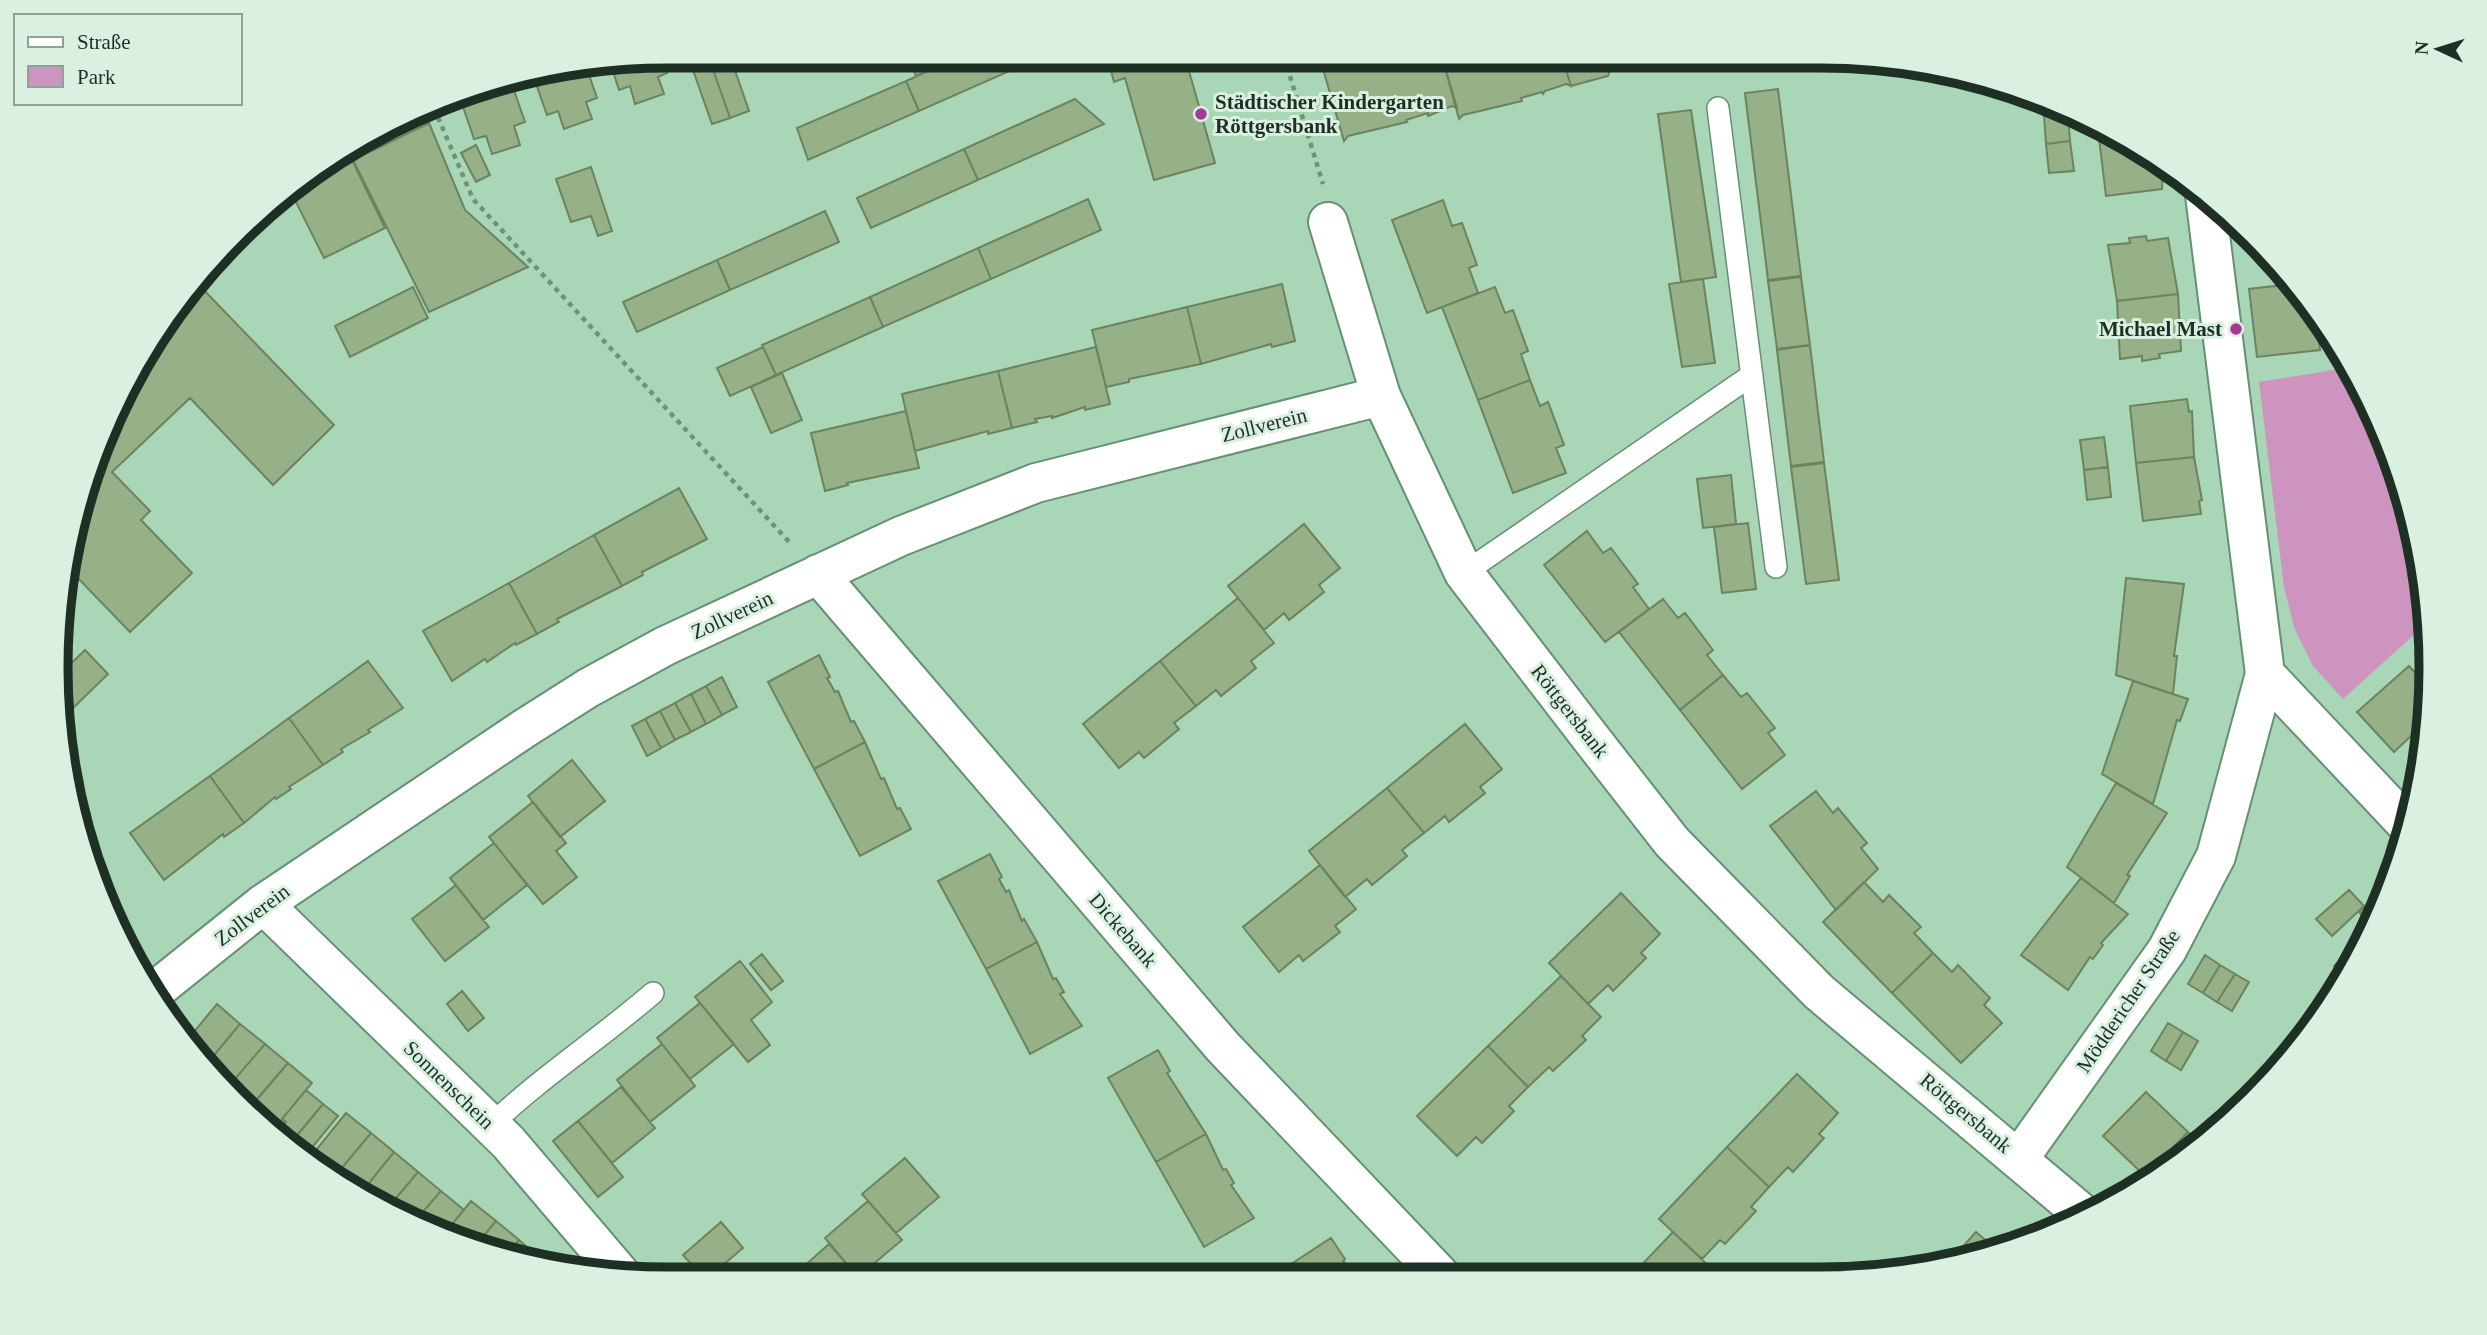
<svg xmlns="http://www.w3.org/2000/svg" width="2487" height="1335" font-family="Georgia,serif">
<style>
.green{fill:#cd94c0}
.building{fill:#96b087;stroke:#6b845d;stroke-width:2}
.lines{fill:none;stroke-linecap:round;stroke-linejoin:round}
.service-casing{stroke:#659073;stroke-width:24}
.minor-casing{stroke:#659073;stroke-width:42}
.path{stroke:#70917a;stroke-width:4.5;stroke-dasharray:5 5;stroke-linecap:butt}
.service{stroke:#fff;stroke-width:21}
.minor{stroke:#fff;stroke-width:38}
.poi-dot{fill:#a73895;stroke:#daf1e1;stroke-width:2.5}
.labels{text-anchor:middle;stroke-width:6;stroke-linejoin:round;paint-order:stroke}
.poi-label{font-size:21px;font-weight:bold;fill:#1e2f23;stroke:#daf1e1;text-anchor:start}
.street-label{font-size:21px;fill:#1e2f23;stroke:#daf1e1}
.rim{fill:none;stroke:#1e2f23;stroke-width:9}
</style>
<rect width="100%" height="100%" fill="#a9d6b7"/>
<path class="green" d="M2352,367L2399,471L2426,588L2427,623L2343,699L2313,666L2295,630L2284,587L2259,382Z"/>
<path class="building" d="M688,56H714L709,58L730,118L712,124Z
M714,56H730L749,111L730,118L709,58Z
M908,56H961L916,76Z
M961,56H1008L1014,69L919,111L906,81Z
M1119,56L1185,57L1215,163L1154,180L1125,78L1114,82L1110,67L1121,64Z
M662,57L667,73L658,77L664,94L635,104L630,86L619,90L611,65Z
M1355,57H1442L1457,108L1452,106L1428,116V113L1406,120L1407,122L1348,136L1344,141L1323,69Z
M1442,57H1562L1571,86L1566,84L1545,91L1543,94L1542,92L1521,98L1522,101L1463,115L1459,119Z
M1562,57H1615L1608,76L1571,86Z
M587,69L597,98L586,102L592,119L564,129L558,111L547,115L534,78Z
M906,81L919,111L808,160L797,128Z
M511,82L525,122L514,126L520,145L492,154L486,136L474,139L459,95L471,89Z
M1778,89L1801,276L1768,280L1745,93Z
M1075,99L1104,124L978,180L964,149Z
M1691,110L1716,277L1681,282L1658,114Z
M2068,113L2070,141L2046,144L2044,115Z
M429,123L465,210L528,267L429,312L353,160Z
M2097,124L2117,136L2099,138Z
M2117,136L2163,165L2162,189L2106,196L2099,138Z
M2070,141L2074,171L2049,173L2046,144Z
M476,145L490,175L476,182L461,153Z
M964,149L978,180L871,228L857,198Z
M352,160L385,228L324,258L290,190Z
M591,167L612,231L598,236L591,216L571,222L556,179Z
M1088,199L1101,230L991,279L978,248Z
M1443,200L1452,226L1462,223L1477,265L1469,268L1478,293L1427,313L1392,220Z
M825,211L839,242L730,290L717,260Z
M2146,236L2147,241L2168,238L2178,294L2117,301L2108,245L2130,243L2129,238Z
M978,248L991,279L883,327L870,297Z
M717,260L730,290L637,332L623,302Z
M1801,277L1810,345L1777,349L1768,281Z
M1703,279L1715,363L1682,367L1669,284Z
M1282,284L1295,341L1272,347L1271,344L1201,364L1187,307Z
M2293,284L2316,316L2320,350L2257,357L2249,289Z
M199,285L334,425L273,485L190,398L112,472L150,511L141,520L192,573L130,632L71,571L77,510L159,328Z
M413,287L428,318L350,357L335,326Z
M1495,287L1505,313L1513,310L1528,351L1521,354L1530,380L1478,400L1442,307Z
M2178,294L2181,351L2159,354L2160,358L2142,361V356L2120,359L2117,301Z
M870,297L883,327L776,375L762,345Z
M1187,307L1201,364L1129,379V382L1106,387L1092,330Z
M1810,345L1824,462L1791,466L1777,350Z
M763,347L776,375L730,396L717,368Z
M1096,347L1110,404L1085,410V407L1052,418V416L1035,419L1037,422L1012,428L998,371Z
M998,371L1012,428L988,434V431L915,451L902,394Z
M782,373L802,420L771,433L751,387Z
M1530,380L1540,406L1548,402L1564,445L1556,448L1566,473L1513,493L1478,400Z
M2187,399L2189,412L2192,411L2194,457L2136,463L2130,406Z
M906,411L919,468L847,483L848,485L825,491L811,433Z
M2104,437L2108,467L2084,470L2080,440Z
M2194,457L2202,500L2199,501L2201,514L2143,521L2136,463Z
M1824,463L1839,580L1806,584L1791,467Z
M2108,467L2111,497L2087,500L2084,470Z
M1731,475L1736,524L1703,528L1697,479Z
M679,488L707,539L642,572L643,575L622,586L594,535Z
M1748,523L1756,589L1722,593L1714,527Z
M1304,524L1340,568L1319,585L1324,592L1289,620L1284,613L1264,630L1228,586Z
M1587,531L1603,553L1611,548L1638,584L1633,587L1649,609L1605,642L1544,565Z
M594,535L622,586L557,619L559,622L537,634L509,583Z
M2126,578L2184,584L2174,656H2177L2173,694L2116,675Z
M509,583L537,634L516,645L515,643L487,662L485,659L452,681L423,631Z
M1238,598L1274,643L1251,661L1256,668L1221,696L1216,690L1196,706L1160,661Z
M1663,599L1678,618L1685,613L1713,650L1707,655L1723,675L1680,710L1619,632Z
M85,650L108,674L71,710L58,697L61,673Z
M819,655L830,677L827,678L835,692L838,691L851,722L854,721L865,742L814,769L768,682Z
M368,661L403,708L368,730L370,732L341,749L343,752L323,765L289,718Z
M1160,661L1196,706L1174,723L1179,729L1144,758L1139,752L1119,768L1083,724Z
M2409,666L2429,688L2427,721L2394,752L2357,712Z
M1723,675L1741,697L1747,693L1775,728L1768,733L1785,755L1742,789L1680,710Z
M722,677L737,707L722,715L706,686Z
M2133,681L2188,699L2180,721L2177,720L2153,804L2102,774Z
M706,686L722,715L706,724L691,694Z
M691,694L706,724L691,732L675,703Z
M675,703L691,732L675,740L660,711Z
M660,711L675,740L661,748L645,719Z
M289,718L323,765L289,787L291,789L276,799L275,797L244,823L210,776Z
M645,719L661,748L647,756L632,726Z
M1465,724L1502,769L1480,787L1485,793L1449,822L1445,816L1424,833L1387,788Z
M865,742L881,779L884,778L897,809L900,808L911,829L860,856L814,769Z
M572,760L605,801L560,837L528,796Z
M210,776L244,823L224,837L223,834L164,880L130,833Z
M2116,783L2167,813L2127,875L2130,876L2114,903L2067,867Z
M1387,788L1424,833L1402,850L1407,856L1372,885L1367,879L1345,897L1309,851Z
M1816,791L1833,813L1838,808L1867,843L1861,848L1878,869L1836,910L1770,826Z
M533,802L566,843L556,851L577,877L543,904L489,837Z
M494,843L527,885L483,920L450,878Z
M990,854L1002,877L999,879L1006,892L1009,890L1022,921L1024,919L1037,942L986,969L938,881Z
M1320,865L1356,909L1335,926L1340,932L1303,961L1299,955L1279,972L1243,927Z
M2081,878L2128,914L2101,943L2103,945L2093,959L2090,957L2068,990L2021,955Z
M1864,882L1883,902L1889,895L1921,927L1914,933L1933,953L1892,993L1823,922Z
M456,885L489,927L445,961L412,919Z
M2388,885L2372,927L2359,912Z
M2349,890L2364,906L2332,936L2316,919Z
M1621,893L1660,934L1641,953L1646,958L1613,991L1608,985L1588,1004L1549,963Z
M105,905L126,924L121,931Z
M2371,931L2368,938L2354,959L2347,952Z
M1037,942L1053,979L1056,978L1064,992L1060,994L1082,1026L1030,1054L986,969Z
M1933,953L1952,972L1958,965L1990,998L1984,1005L2002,1023L1961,1063L1892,993Z
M2347,953L2354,959L2343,976L2334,966Z
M762,954L783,981L771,990L750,964Z
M2205,955L2220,965L2203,993L2188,984Z
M740,961L772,1002L751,1020L770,1045L748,1062L695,997Z
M2220,965L2235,974L2217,1002L2203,993Z
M2235,974L2249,982L2232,1011L2217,1002Z
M1561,976L1601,1017L1582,1036L1586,1040L1553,1071L1549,1067L1528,1087L1488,1046Z
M462,991L484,1018L468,1031L447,1004Z
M700,1003L734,1044L690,1079L657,1038Z
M217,1004L240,1024L205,1066L188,1039Z
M2168,1023L2183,1032L2166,1061L2151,1051Z
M240,1024L265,1044L234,1080L210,1060Z
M2183,1032L2198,1041L2181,1070L2166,1061Z
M265,1044L288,1063L257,1099L234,1080Z
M662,1044L695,1086L650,1122L617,1080Z
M1488,1046L1528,1087L1509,1106L1514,1111L1482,1143L1476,1137L1457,1156L1417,1116Z
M1158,1050L1170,1071L1167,1073L1206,1134L1156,1162L1108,1078Z
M288,1063L312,1083L282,1119L286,1122L276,1134L249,1109Z
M1797,1074L1838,1113L1819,1134L1824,1138L1793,1172L1788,1167L1769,1187L1727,1147Z
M621,1087L655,1128L612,1163L578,1121Z
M306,1090L323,1104L288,1146L276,1134L286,1122L282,1119Z
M2146,1092L2188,1132L2145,1176L2103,1136Z
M323,1104L338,1116L310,1150L295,1138Z
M346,1113L371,1133L336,1175L312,1155Z
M578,1121L623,1177L598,1197L553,1141Z
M2188,1132L2201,1144L2148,1178L2145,1176Z
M371,1133L394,1152L361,1193L336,1175Z
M1206,1134L1223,1170L1226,1169L1234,1183L1231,1185L1254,1218L1204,1247L1156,1162Z
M1727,1147L1769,1187L1751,1207L1756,1211L1725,1244L1720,1240L1702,1259L1659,1219Z
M394,1152L418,1172L387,1209L361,1193Z
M905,1158L939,1197L896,1233L862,1194Z
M418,1172L441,1191L414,1222L387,1209Z
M441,1191L464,1210L444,1234L414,1222Z
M471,1201L496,1221L476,1245L444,1234Z
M868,1201L902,1240L858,1277L825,1238Z
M496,1221L519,1240L505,1257L476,1245Z
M721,1222L743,1248L709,1277H703L683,1255Z
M1673,1232L1714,1271L1711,1274L1632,1275Z
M1976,1232L1995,1248L1951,1260Z
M1331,1238L1345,1259L1343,1261L1356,1275L1285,1276L1282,1270Z
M519,1240L542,1260L540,1263L505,1257Z
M829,1244L858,1277H792Z"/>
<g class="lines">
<defs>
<path id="service" d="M1718,108L1776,567
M1464,573L1752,375
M491,1125C541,1077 600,1039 653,993"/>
<path id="minor" d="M2205,195L2265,674L2410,828
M1328,222L1381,396L1464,573L1590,737L1672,842L1819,992L2084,1215
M818,574L1223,1047L1440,1275
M263,904L508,1142L623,1277
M157,989L263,904L525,728L588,688L665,646L901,536L1036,483L1381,396
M2020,1157L2167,950L2216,856L2265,674"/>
</defs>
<use href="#service" class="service-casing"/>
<use href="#minor" class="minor-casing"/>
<path class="path" d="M1284,57L1323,184
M434,108L473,199L792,545"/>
<use href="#service" class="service"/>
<use href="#minor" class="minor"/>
</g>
<g class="poi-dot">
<circle cx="1201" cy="114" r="7"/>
<circle cx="2236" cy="329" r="7"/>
</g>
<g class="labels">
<g class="poi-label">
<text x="1215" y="109">Städtischer Kindergarten<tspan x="1215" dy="24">Röttgersbank</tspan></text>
<text x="2222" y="336" text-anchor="end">Michael Mast</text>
</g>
<g class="street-label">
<text transform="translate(1264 425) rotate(-14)" y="7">Zollverein</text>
<text transform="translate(732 615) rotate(-25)" y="7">Zollverein</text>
<text transform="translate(1570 711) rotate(52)" y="7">Röttgersbank</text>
<text transform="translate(252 915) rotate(-37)" y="7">Zollverein</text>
<text transform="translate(1123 930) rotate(49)" y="7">Dickebank</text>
<text transform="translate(2128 1001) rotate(-56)" y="7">Möddericher Straße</text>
<text transform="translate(449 1085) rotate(44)" y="7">Sonnenschein</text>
<text transform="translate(1966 1113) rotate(40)" y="7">Röttgersbank</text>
</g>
</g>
<path d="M0 0H2487V1335H0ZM667 68H1820A599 599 0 0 1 2419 667V668A599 599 0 0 1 1820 1267H667A599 599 0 0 1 68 668V667A599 599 0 0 1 667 68Z" fill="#daf1e1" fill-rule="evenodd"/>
<path class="rim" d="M667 68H1820A599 599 0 0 1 2419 667V668A599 599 0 0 1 1820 1267H667A599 599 0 0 1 68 668V667A599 599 0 0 1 667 68Z"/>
<rect x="14" y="14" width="228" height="91" fill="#daf1e1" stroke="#8fa395" stroke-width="2"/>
<rect x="28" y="37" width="35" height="10" fill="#ffffff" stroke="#8fa395" stroke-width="2"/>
<text x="77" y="49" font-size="21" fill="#1e2f23">Straße</text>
<rect x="28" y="66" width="35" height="21" fill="#cd94c0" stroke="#8fa395" stroke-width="2"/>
<text x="77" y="84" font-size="21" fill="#1e2f23">Park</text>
<g transform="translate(2438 49) rotate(274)" stroke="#daf1e1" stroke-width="5" paint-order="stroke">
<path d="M0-5L12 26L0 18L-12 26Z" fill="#1e2f23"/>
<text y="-10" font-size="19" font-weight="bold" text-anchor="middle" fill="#1e2f23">N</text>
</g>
</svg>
